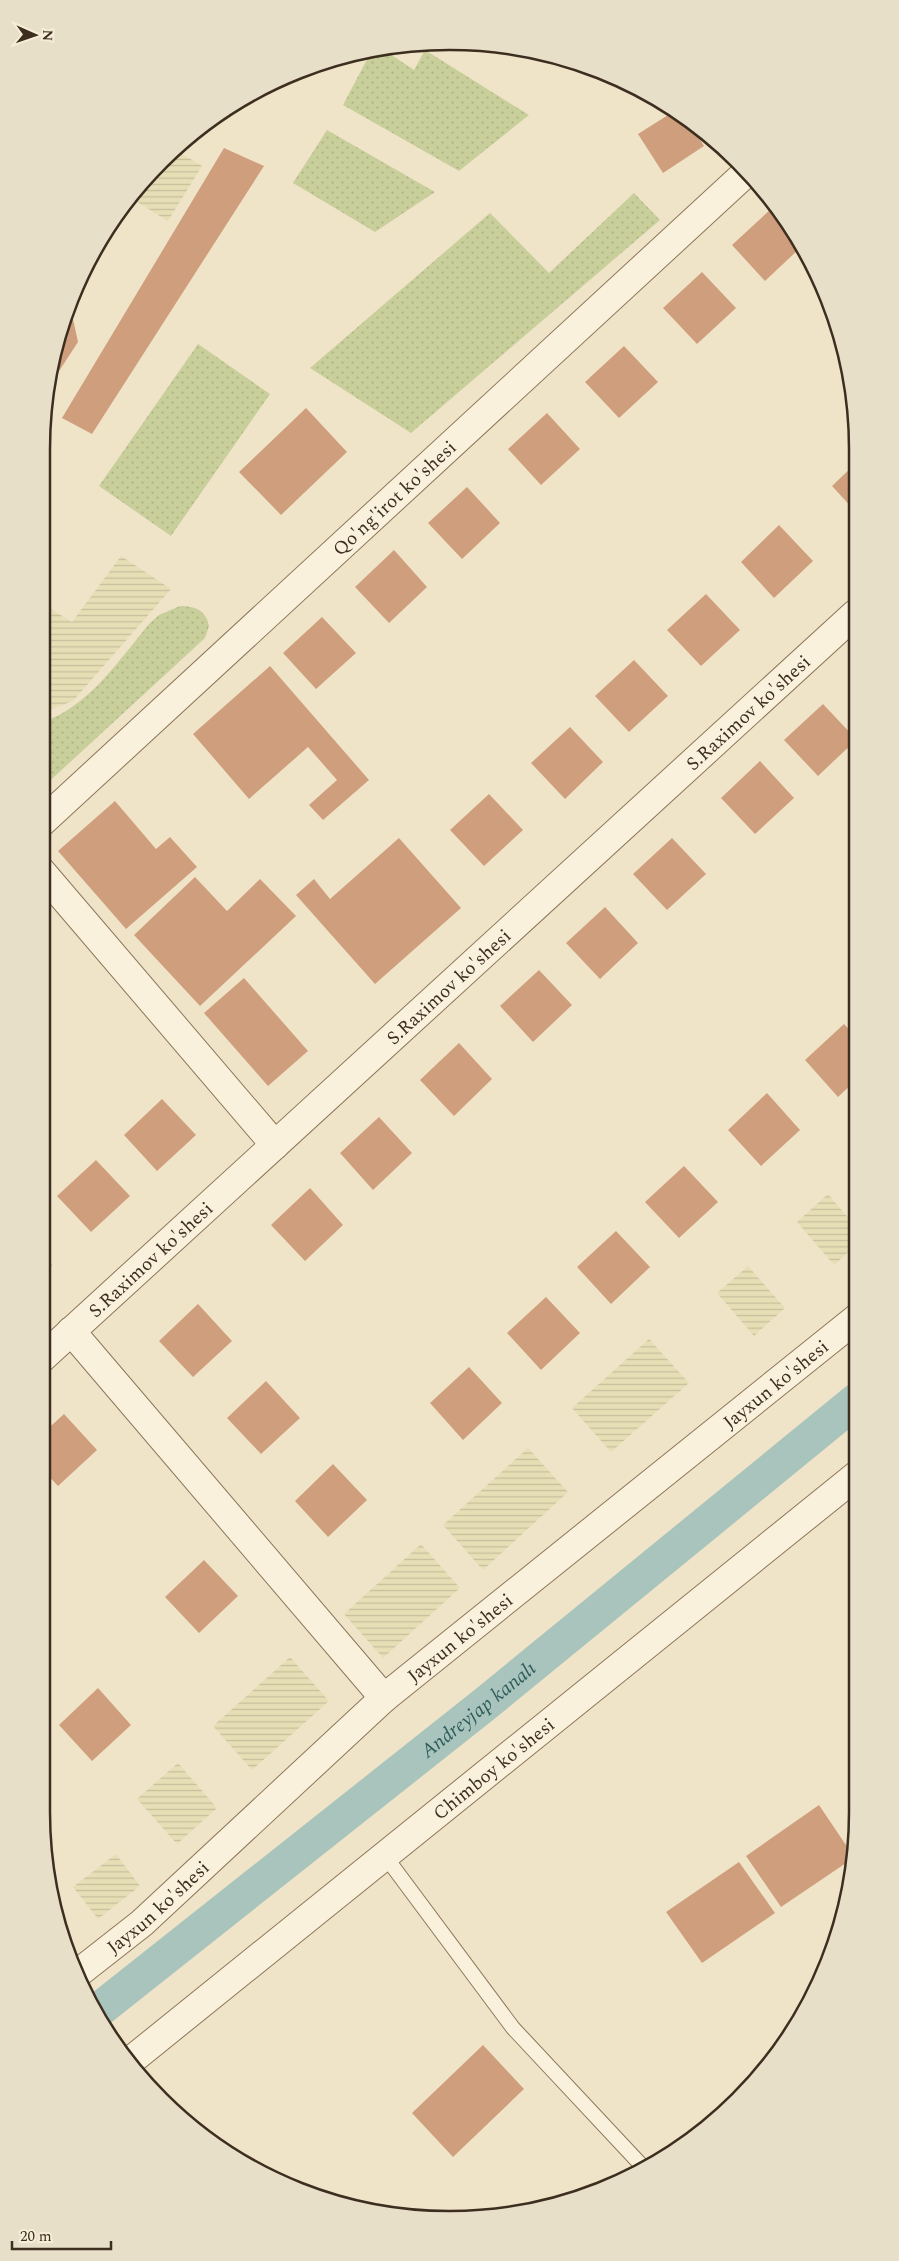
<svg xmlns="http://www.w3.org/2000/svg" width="899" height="2261" font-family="Spectral,serif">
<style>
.farmland{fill:url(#farmland-rules)}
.grass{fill:url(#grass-dots)}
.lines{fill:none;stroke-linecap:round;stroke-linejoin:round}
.canal{stroke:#a9c4bc;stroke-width:35}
.building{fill:#cf9f7d}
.lane-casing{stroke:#8d765c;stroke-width:16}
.street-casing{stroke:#8d765c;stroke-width:30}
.lane{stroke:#faf1dc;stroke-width:14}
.street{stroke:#faf1dc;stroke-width:28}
.labels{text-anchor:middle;stroke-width:4;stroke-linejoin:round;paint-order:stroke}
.street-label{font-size:19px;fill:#3d2e20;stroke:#f7eed8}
.water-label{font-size:20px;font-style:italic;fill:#2f5d5a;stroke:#f7eed8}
.rim{fill:none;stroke:#3d2e20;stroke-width:2.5}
</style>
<defs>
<pattern id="farmland-rules" width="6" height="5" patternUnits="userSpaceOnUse" patternTransform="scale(1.25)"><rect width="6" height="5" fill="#e6deb5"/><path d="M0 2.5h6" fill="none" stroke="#c6bf9b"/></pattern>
<pattern id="grass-dots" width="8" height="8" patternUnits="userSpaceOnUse" patternTransform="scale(1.25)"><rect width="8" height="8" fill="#c9cf9b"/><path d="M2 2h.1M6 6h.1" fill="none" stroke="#aeb285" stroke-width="1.8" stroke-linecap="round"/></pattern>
</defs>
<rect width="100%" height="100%" fill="#f0e4c8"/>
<path class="farmland" d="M174,149L202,166L168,221L129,197Z
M121,556L171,589L73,701L41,713V603L72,622Z
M828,1194L856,1227V1245L834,1265L797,1222Z
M748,1266L785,1308L754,1336L717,1293Z
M649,1339L689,1383L611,1452L572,1408Z
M528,1448L568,1492L483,1570L443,1525Z
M421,1544L460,1588L383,1658L344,1614Z
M290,1657L329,1701L252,1770L213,1726Z
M178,1763L217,1808L177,1844L137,1799Z
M116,1854L140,1886L98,1919L73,1887Z"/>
<path class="grass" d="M381,48L414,70L425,50L529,115L459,171L343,105L372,50Z
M327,130L435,192L375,232L293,183Z
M634,193L660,220L411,433L310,368L490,213L549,273Z
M198,344L270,394L171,536L99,486Z
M180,606C195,606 206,610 209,626L205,638L41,789V723C91,705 117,662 150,623L159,615Z"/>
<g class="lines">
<path class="canal" id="s1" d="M95,2013L485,1704L857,1400"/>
</g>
<path class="building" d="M676,110L689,121L704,146L663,173L638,134Z
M224,148L264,166L92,434L62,418Z
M771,209L781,220L799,249L765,281L732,245Z
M702,272L736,308L697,344L663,308Z
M70,305L78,342L50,385L55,344Z
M624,346L658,382L619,418L585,382Z
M306,408L347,452L281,515L239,472Z
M547,413L580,449L541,485L508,449Z
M854,465L855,511L832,486Z
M467,487L500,523L462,559L428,523Z
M779,525L813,561L774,598L741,562Z
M394,550L427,587L389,623L355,587Z
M706,594L740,630L701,666L667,630Z
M322,617L356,653L316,689L283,653Z
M634,660L668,696L629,732L595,696Z
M270,666L369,780L323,820L309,805L337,780L308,747L249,799L193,734Z
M823,704L855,738V741L818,776L784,740Z
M570,727L603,762L565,799L531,763Z
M760,761L794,798L755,834L721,798Z
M489,794L523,830L484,866L450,830Z
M115,801L156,849L170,837L197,867L126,929L58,851Z
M399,838L461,908L375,984L296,895L314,879L330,899Z
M672,838L706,874L667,910L633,874Z
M195,877L227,911L260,879L296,916L200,1006L134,935Z
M605,907L638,943L600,979L566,943Z
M539,970L572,1005L533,1042L500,1006Z
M244,978L308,1051L268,1086L204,1013Z
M844,1024L856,1037V1080L838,1097L805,1060Z
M459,1043L492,1079L454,1116L420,1080Z
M767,1093L800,1130L761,1166L728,1130Z
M162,1099L196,1135L157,1171L124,1135Z
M379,1117L412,1153L373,1190L340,1153Z
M96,1160L130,1196L91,1232L57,1196Z
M684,1166L718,1202L679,1238L645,1202Z
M310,1188L343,1225L305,1261L271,1225Z
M616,1231L650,1267L611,1304L577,1267Z
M41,1253L52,1265L41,1275Z
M546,1297L580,1333L541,1370L507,1333Z
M198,1304L232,1341L193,1377L159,1341Z
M469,1367L502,1403L463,1440L430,1403Z
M266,1381L300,1418L261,1454L227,1418Z
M64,1414L97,1450L58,1486L41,1468V1435Z
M333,1464L367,1500L328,1537L295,1501Z
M204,1560L238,1596L199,1633L165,1597Z
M98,1688L131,1725L92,1761L59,1725Z
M41,1793L50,1803L41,1811Z
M819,1805L852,1854V1859L781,1907L746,1856Z
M739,1862L775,1913L702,1963L666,1912Z
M483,2045L524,2089L453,2157L412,2113Z"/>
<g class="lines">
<defs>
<path id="lane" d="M385,1856L513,2028L644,2168"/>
<g id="street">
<path id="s2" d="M41,823L747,172"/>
<path d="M41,871L275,1145"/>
<path d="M71,1331L384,1698"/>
<path id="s3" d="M41,1359L855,614"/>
<path id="s4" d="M77,1974L142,1923L384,1698L857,1318"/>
<path id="s5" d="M129,2062L857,1475"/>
</g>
</defs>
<use href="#lane" class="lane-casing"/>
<use href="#street" class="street-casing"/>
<use href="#lane" class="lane"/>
<use href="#street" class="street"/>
</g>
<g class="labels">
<g class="street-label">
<text dy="7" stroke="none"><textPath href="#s2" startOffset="480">Qo'ng'irot ko'shesi</textPath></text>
<text dy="7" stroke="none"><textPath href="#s3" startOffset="958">S.Raximov ko'shesi</textPath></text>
<text dy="7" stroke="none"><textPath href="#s3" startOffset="552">S.Raximov ko'shesi</textPath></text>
<text dy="7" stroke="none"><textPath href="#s3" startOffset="148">S.Raximov ko'shesi</textPath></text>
<text dy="7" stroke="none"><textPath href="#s4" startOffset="915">Jayxun ko'shesi</textPath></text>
<text dy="7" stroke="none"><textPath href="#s4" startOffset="510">Jayxun ko'shesi</textPath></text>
<text dy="7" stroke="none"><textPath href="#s5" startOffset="468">Chimboy ko'shesi</textPath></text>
<text dy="7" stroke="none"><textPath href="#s4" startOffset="105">Jayxun ko'shesi</textPath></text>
</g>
<g class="water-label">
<text dy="7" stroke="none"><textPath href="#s1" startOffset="489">Andreyjap kanalı</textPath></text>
</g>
</g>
<path d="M0 0H899V2261H0ZM449 50H450A399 399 0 0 1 849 449V1812A399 399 0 0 1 450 2211H449A399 399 0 0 1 50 1812V449A399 399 0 0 1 449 50Z" fill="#e8dfc9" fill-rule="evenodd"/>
<path class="rim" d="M449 50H450A399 399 0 0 1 849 449V1812A399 399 0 0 1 450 2211H449A399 399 0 0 1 50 1812V449A399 399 0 0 1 449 50Z"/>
<g transform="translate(35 35) rotate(92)" stroke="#f7eed8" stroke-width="4" paint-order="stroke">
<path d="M0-4L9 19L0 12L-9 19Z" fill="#3d2e20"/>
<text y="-8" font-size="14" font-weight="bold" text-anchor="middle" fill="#3d2e20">N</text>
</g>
<path d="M12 2241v8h99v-8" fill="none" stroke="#3d2e20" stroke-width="2.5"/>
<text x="20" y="2241" font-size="15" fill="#3d2e20" stroke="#f7eed8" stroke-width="4" paint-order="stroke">20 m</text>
</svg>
